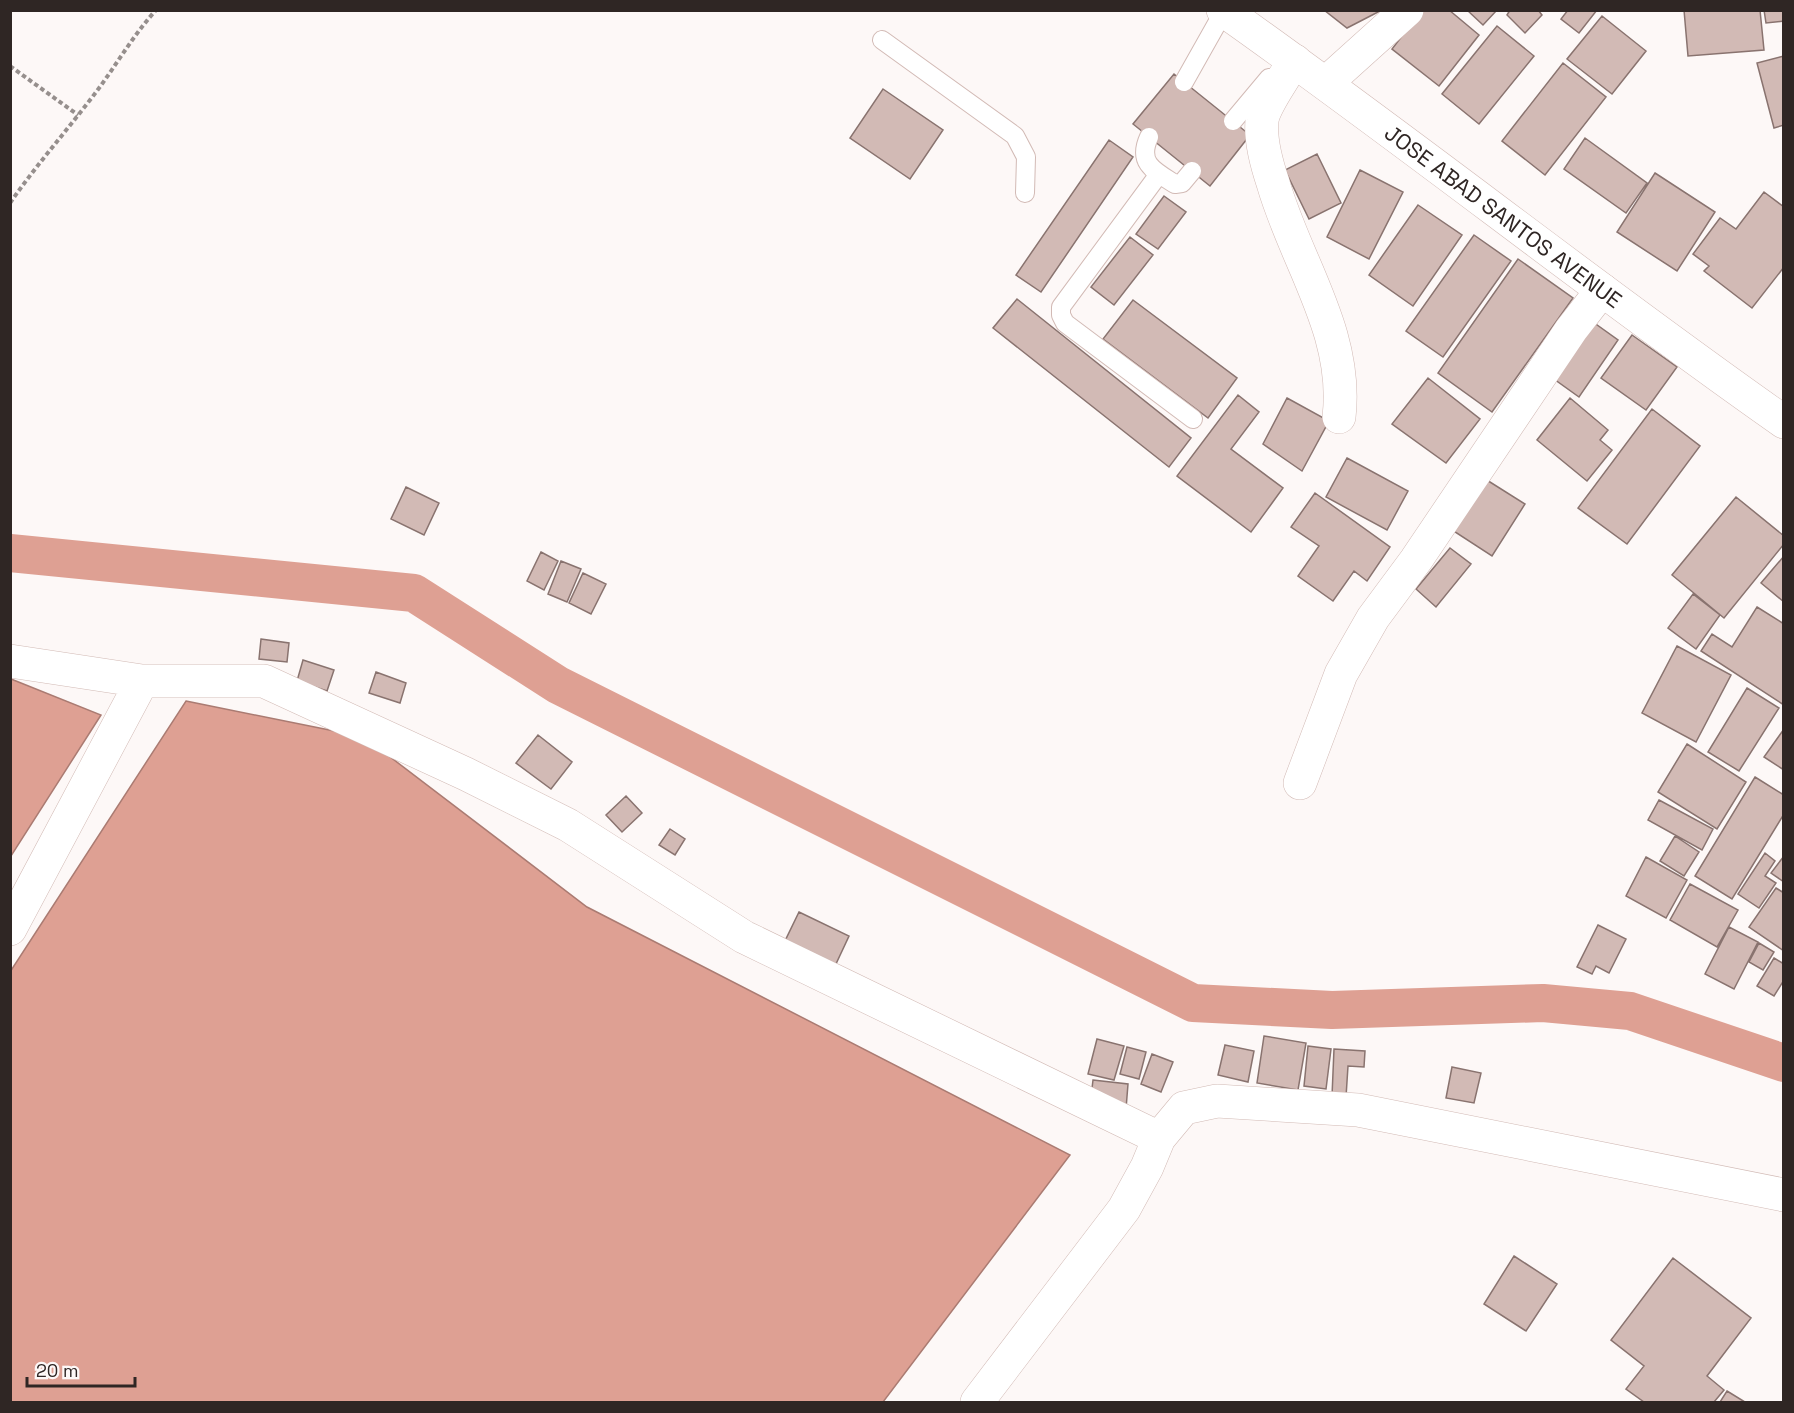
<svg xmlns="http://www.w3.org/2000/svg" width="1794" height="1413" font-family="'Space Grotesk',sans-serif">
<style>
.water{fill:#dea093;stroke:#aa7b72;stroke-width:1.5}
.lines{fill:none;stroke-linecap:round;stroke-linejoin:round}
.canal{stroke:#dea093;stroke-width:38}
.building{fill:#d2bab5;stroke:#89736f;stroke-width:1.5}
.lane-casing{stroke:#d2bab5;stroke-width:20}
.street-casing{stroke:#d2bab5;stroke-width:34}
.highway-casing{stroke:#d2bab5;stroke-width:34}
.path{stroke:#968f8d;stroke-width:4;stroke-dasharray:4.5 3;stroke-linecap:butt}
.lane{stroke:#fff;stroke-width:18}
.street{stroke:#fff;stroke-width:33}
.highway{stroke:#fff;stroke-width:33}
.labels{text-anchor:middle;stroke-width:6;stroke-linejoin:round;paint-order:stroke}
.street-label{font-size:22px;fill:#2f2624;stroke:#fdf8f7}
</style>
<rect width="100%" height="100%" fill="#fdf8f7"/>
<path class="water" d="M11,679L101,715L11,856Z
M186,701L364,737L587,907L1070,1155L883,1402H11L10,972Z"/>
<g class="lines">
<path class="canal" d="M10,553L414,593L558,685L1193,1003L1332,1010L1543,1003L1630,1011L1784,1063"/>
</g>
<path class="building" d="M1324,10H1379L1380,11L1347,28Z
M1422,10H1449L1479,35L1439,86L1392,49Z
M1467,10H1497L1483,25Z
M1510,10H1538L1542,15L1525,33L1507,15Z
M1568,10H1597L1579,33L1561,19Z
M1684,10H1760L1764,50L1688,56Z
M1764,10H1784V21L1766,23Z
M1602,16L1646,51L1612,94L1567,59Z
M1497,26L1534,56L1479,124L1442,94Z
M1784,56V125L1774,128L1757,63Z
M1563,63L1606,97L1545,175L1502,141Z
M1174,74L1250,135L1210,186L1133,124Z
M883,89L943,130L910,179L850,138Z
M1585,138L1647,183L1626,213L1564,169Z
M1109,140L1133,157L1041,292L1016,275Z
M1317,154L1341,203L1309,219L1285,170Z
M1360,170L1403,192L1369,259L1327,237Z
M1655,173L1715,212L1677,271L1617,232Z
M1764,192L1784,207V267L1752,308L1704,271L1709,266L1693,254L1720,218L1736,229Z
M1164,196L1186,212L1158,249L1136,234Z
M1418,205L1462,235L1413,306L1369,275Z
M1474,235L1511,261L1443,357L1406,331Z
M1130,237L1153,255L1114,305L1091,287Z
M1518,259L1573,298L1492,412L1438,373Z
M1017,299L1191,438L1169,467L993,328Z
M1133,300L1237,378L1208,418L1103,339Z
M1586,317L1618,340L1579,397L1547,374Z
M1632,335L1677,367L1646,410L1601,378Z
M1428,378L1480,419L1446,463L1392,424Z
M1238,395L1259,412L1231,449L1283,488L1251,532L1177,476Z
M1287,398L1329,421L1302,471L1263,444Z
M1570,398L1608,430L1600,440L1612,450L1587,481L1537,440Z
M1652,409L1700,446L1627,544L1578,508Z
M1347,458L1408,491L1387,530L1326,497Z
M1482,477L1525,504L1492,556L1449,528Z
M406,487L439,503L424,535L391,519Z
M1315,493L1390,547L1367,581L1354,571L1333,601L1298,576L1319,546L1291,527Z
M1736,497L1784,536V544L1724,618L1672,575Z
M1450,548L1471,564L1436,607L1416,589Z
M541,552L558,561L544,590L527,581Z
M1784,556V602L1761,583Z
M561,561L581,569L567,602L548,594Z
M583,573L606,584L591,614L569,603Z
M1693,594L1720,615L1696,649L1668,628Z
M1757,607L1784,624V705L1701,651L1712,634L1732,647Z
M261,639L289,643L287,662L259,659Z
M1677,646L1731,675L1696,742L1642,713Z
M303,660L334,670L327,691L297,681Z
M376,672L406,683L400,703L369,693Z
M1747,688L1779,708L1739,771L1708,752Z
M1784,729V770L1764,757Z
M538,735L572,762L551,789L516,763Z
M1687,744L1746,782L1717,829L1658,792Z
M1755,777L1784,795V814L1732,899L1695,876Z
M626,796L642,813L622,832L606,815Z
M1659,800L1713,829L1702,850L1648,820Z
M670,829L685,839L675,855L659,845Z
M1675,836L1699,852L1684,876L1660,861Z
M1765,853L1775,861L1765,876L1776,883L1759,908L1738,894Z
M1784,856V882L1771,873Z
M1646,857L1687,880L1666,918L1626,896Z
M1690,884L1738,910L1717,947L1670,920Z
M1776,888L1784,893V951L1749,927Z
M799,912L849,936L835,966L784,943Z
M1598,925L1626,939L1609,973L1596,966L1592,974L1577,967Z
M1729,927L1758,942L1734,989L1705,974Z
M1759,943L1774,952L1763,970L1749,962Z
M1774,958L1784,964V980L1774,996L1757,986Z
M1264,1036L1306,1043L1298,1090L1257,1083Z
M1097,1039L1124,1046L1114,1080L1088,1074Z
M1225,1045L1254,1051L1248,1082L1218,1075Z
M1308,1046L1331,1049L1326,1089L1304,1086Z
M1127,1047L1146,1052L1139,1079L1120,1074Z
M1334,1049L1365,1051L1364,1067L1348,1066L1346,1097L1332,1096Z
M1152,1054L1173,1062L1161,1092L1141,1084Z
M1452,1067L1481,1073L1474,1103L1446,1098Z
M1093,1080L1128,1084L1126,1109L1090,1105Z
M1514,1256L1557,1284L1526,1331L1484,1304Z
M1673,1258L1751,1318L1707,1376L1724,1390L1714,1402H1644L1626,1389L1644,1366L1611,1340Z
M1727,1391L1745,1402H1720Z"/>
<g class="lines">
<defs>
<path id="lane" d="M882,40L1015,136L1026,157L1025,193
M1184,82L1224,11
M1233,121L1269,78
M1149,137C1137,163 1154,171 1175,184L1182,183L1192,171
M1159,174L1061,307V315L1065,323L1193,419"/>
<path id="street" d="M1295,61C1287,72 1263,108 1262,121C1260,140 1267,165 1273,183C1295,261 1349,332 1339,417
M1326,83L1407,10
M10,661L142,681H264L466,774L568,825L744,937L1159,1138
M1300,783L1341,674L1373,618L1416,560L1571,330L1602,290
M10,929L142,681
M977,1402L1124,1209L1147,1167L1159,1138L1184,1108L1217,1101L1358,1110L1784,1195"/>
<g id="highway">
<path id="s1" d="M1223,10C1413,144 1594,289 1784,422"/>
</g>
</defs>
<use href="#lane" class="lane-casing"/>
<use href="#street" class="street-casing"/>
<use href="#highway" class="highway-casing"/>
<path class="path" d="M10,66L78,115
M10,203C35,167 63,135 90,100C113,71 130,39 156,10"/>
<use href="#lane" class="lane"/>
<use href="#street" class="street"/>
<use href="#highway" class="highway"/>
</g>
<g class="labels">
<g class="street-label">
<text dy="8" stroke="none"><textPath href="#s1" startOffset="348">JOSE ABAD SANTOS AVENUE</textPath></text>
</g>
</g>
<rect width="1794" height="1413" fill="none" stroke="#2f2624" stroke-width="24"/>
<path d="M27 1377v9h108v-9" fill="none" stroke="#2f2624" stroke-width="3"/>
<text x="36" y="1377" font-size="18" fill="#2f2624" stroke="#fdf8f7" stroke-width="4.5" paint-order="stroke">20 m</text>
</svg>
